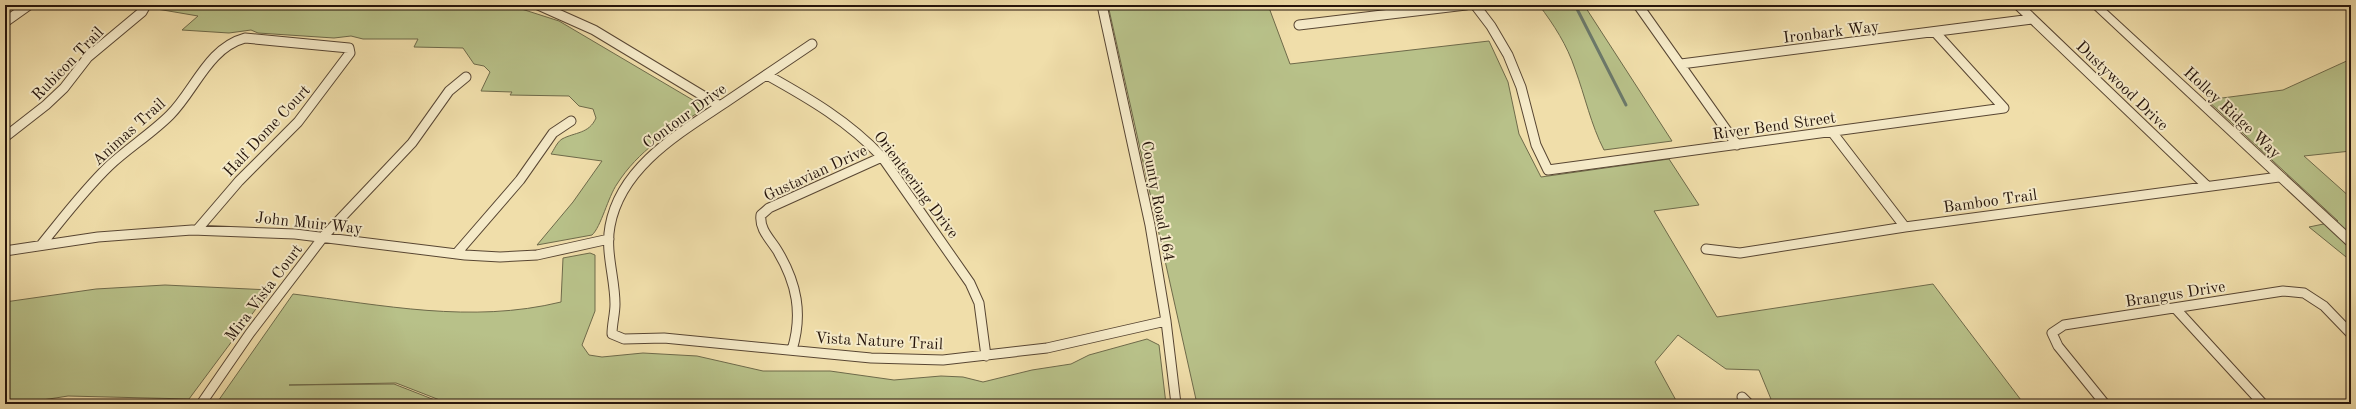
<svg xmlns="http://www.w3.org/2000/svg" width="2356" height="409" font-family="'Old Standard TT',serif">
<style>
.green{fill:#b8c189;stroke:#6e6a4a}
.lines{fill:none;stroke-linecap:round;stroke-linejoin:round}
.stream{stroke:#6b796b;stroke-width:3}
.minor-casing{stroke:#584633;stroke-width:11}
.tertiary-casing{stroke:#584633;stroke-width:2}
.minor{stroke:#f5eac8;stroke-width:9}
.tertiary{fill:#f5eac8;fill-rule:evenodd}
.labels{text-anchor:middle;stroke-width:4;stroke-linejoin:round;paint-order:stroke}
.street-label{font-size:16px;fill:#25140b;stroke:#f5eac8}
</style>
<rect width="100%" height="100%" fill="#f0deaa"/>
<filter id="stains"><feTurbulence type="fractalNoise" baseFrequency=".005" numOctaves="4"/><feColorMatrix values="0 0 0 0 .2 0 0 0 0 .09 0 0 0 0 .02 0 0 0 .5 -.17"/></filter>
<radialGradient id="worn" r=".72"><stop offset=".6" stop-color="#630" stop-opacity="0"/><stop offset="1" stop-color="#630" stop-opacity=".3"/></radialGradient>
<path class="green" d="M162,5H509L559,21L703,106L702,110C670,131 638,151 617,184C608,197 601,227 592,235L537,245L573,202L602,161L551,154C554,150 557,142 562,139C575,132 589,134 596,118L593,109L579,106L569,96L510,95L512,92L481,91L490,72L484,66L474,64L463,48L414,47L418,39H363L351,36L334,38L258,33L251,30L229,33L182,30L198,16L157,9Z
M1108,5H1268L1290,64L1489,41L1508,82L1519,134L1541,177L1669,159L1699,205L1654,211L1717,317L1933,284L2024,404H1773L1759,370L1726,369L1678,335L1655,362L1678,404H1197Z
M1539,5H1584L1672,141L1604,150C1591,125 1585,96 1575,69C1567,45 1554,25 1539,5Z
M2351,59V151L2304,156L2351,198V261L2309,227L2338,221L2207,100L2283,90Z
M590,253L595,255V311L582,345L589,355L602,357L643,353L697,356L763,371H830L894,380L941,376L963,377L983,382L1032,370L1071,364L1089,355L1147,339L1159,345L1166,404H450L396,383L289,385L394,384L445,404H216L293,294C383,305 471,324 561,302L563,258Z
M165,285L270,290L189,399L68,396L17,404H5V302L96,289Z"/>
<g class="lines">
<path class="stream" d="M1575,5L1626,105"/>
<defs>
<path id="minor" d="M538,5L594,30L720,106
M1102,5L1150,225L1166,321L1176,404
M1475,5L1491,26L1508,55L1521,87L1536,145L1548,170L2004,108
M1638,5L1737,145
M2018,5L2207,186
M5,22L29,5
M1299,25L1466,5
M1935,32L2004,108
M812,44C784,63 757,81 729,100C683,131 621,165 610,226C605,252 615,278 615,304C615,314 612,324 612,334L624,339L664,338L871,358L943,360L1047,348L1166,321
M1681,64L2032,19
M767,75C810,99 848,121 882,157L970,283L979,303L986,356
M1832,132L1905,227
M5,137L46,105L64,88L88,57L142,12L146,5
M41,245C63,218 84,190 109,166C128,148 151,134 170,115C195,90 208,48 245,38L349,48L350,53L298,122L239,181L197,230
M1706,249L1740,253L1905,227L2279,177
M5,251L98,237L192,230L295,234L465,255L500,257L537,255L609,239
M456,254L520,180L553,133L571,121
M2176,309L2263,404
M792,350C803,314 797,283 777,250C770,239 759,229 761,215L769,208L882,157
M1742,397L1749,404
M201,404L250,333L324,236L412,143L449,91L466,77
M2105,404L2058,346L2052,333L2064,325L2283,291L2304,293L2324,306L2351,334"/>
<path id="tertiary" d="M2090,5H2101L2351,235V247L2347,245Z"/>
</defs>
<use href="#minor" class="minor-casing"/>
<use href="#tertiary" class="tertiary-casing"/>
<use href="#minor" class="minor"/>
<use href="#tertiary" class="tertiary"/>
</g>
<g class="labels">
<g class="street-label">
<text transform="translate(1831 31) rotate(-7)" y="6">Ironbark Way</text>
<text transform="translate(67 63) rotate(-46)" y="6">Rubicon Trail</text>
<text transform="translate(2123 85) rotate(44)" y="6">Dustywood Drive</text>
<text transform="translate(2233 112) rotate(43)" y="6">Holley Ridge Way</text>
<text transform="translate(684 115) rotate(-36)" y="6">Contour Drive</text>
<text transform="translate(1774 125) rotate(-8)" y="6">River Bend Street</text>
<text transform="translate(266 130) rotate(-47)" y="6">Half Dome Court</text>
<text transform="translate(128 131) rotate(-42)" y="6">Animas Trail</text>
<text transform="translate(815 172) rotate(-25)" y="6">Gustavian Drive</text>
<text transform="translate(917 184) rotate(53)" y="6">Orienteering Drive</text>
<text transform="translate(1990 200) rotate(-8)" y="6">Bamboo Trail</text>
<text transform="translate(1159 201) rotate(79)" y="6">County Road 164</text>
<text transform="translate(309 222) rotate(6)" y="6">John Muir Way</text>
<text transform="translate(263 292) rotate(-53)" y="6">Mira Vista Court</text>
<text transform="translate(2175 293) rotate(-9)" y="6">Brangus Drive</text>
<text transform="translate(879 340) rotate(3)" y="6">Vista Nature Trail</text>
</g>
</g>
<rect width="2356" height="409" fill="none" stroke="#f0deaa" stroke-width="20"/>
<rect x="6" y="6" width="2344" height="397" fill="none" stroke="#25140b" stroke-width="2"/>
<rect x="10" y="10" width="2336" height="389" fill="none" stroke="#25140b"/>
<rect width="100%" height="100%" filter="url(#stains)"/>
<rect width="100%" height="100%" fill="url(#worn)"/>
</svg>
